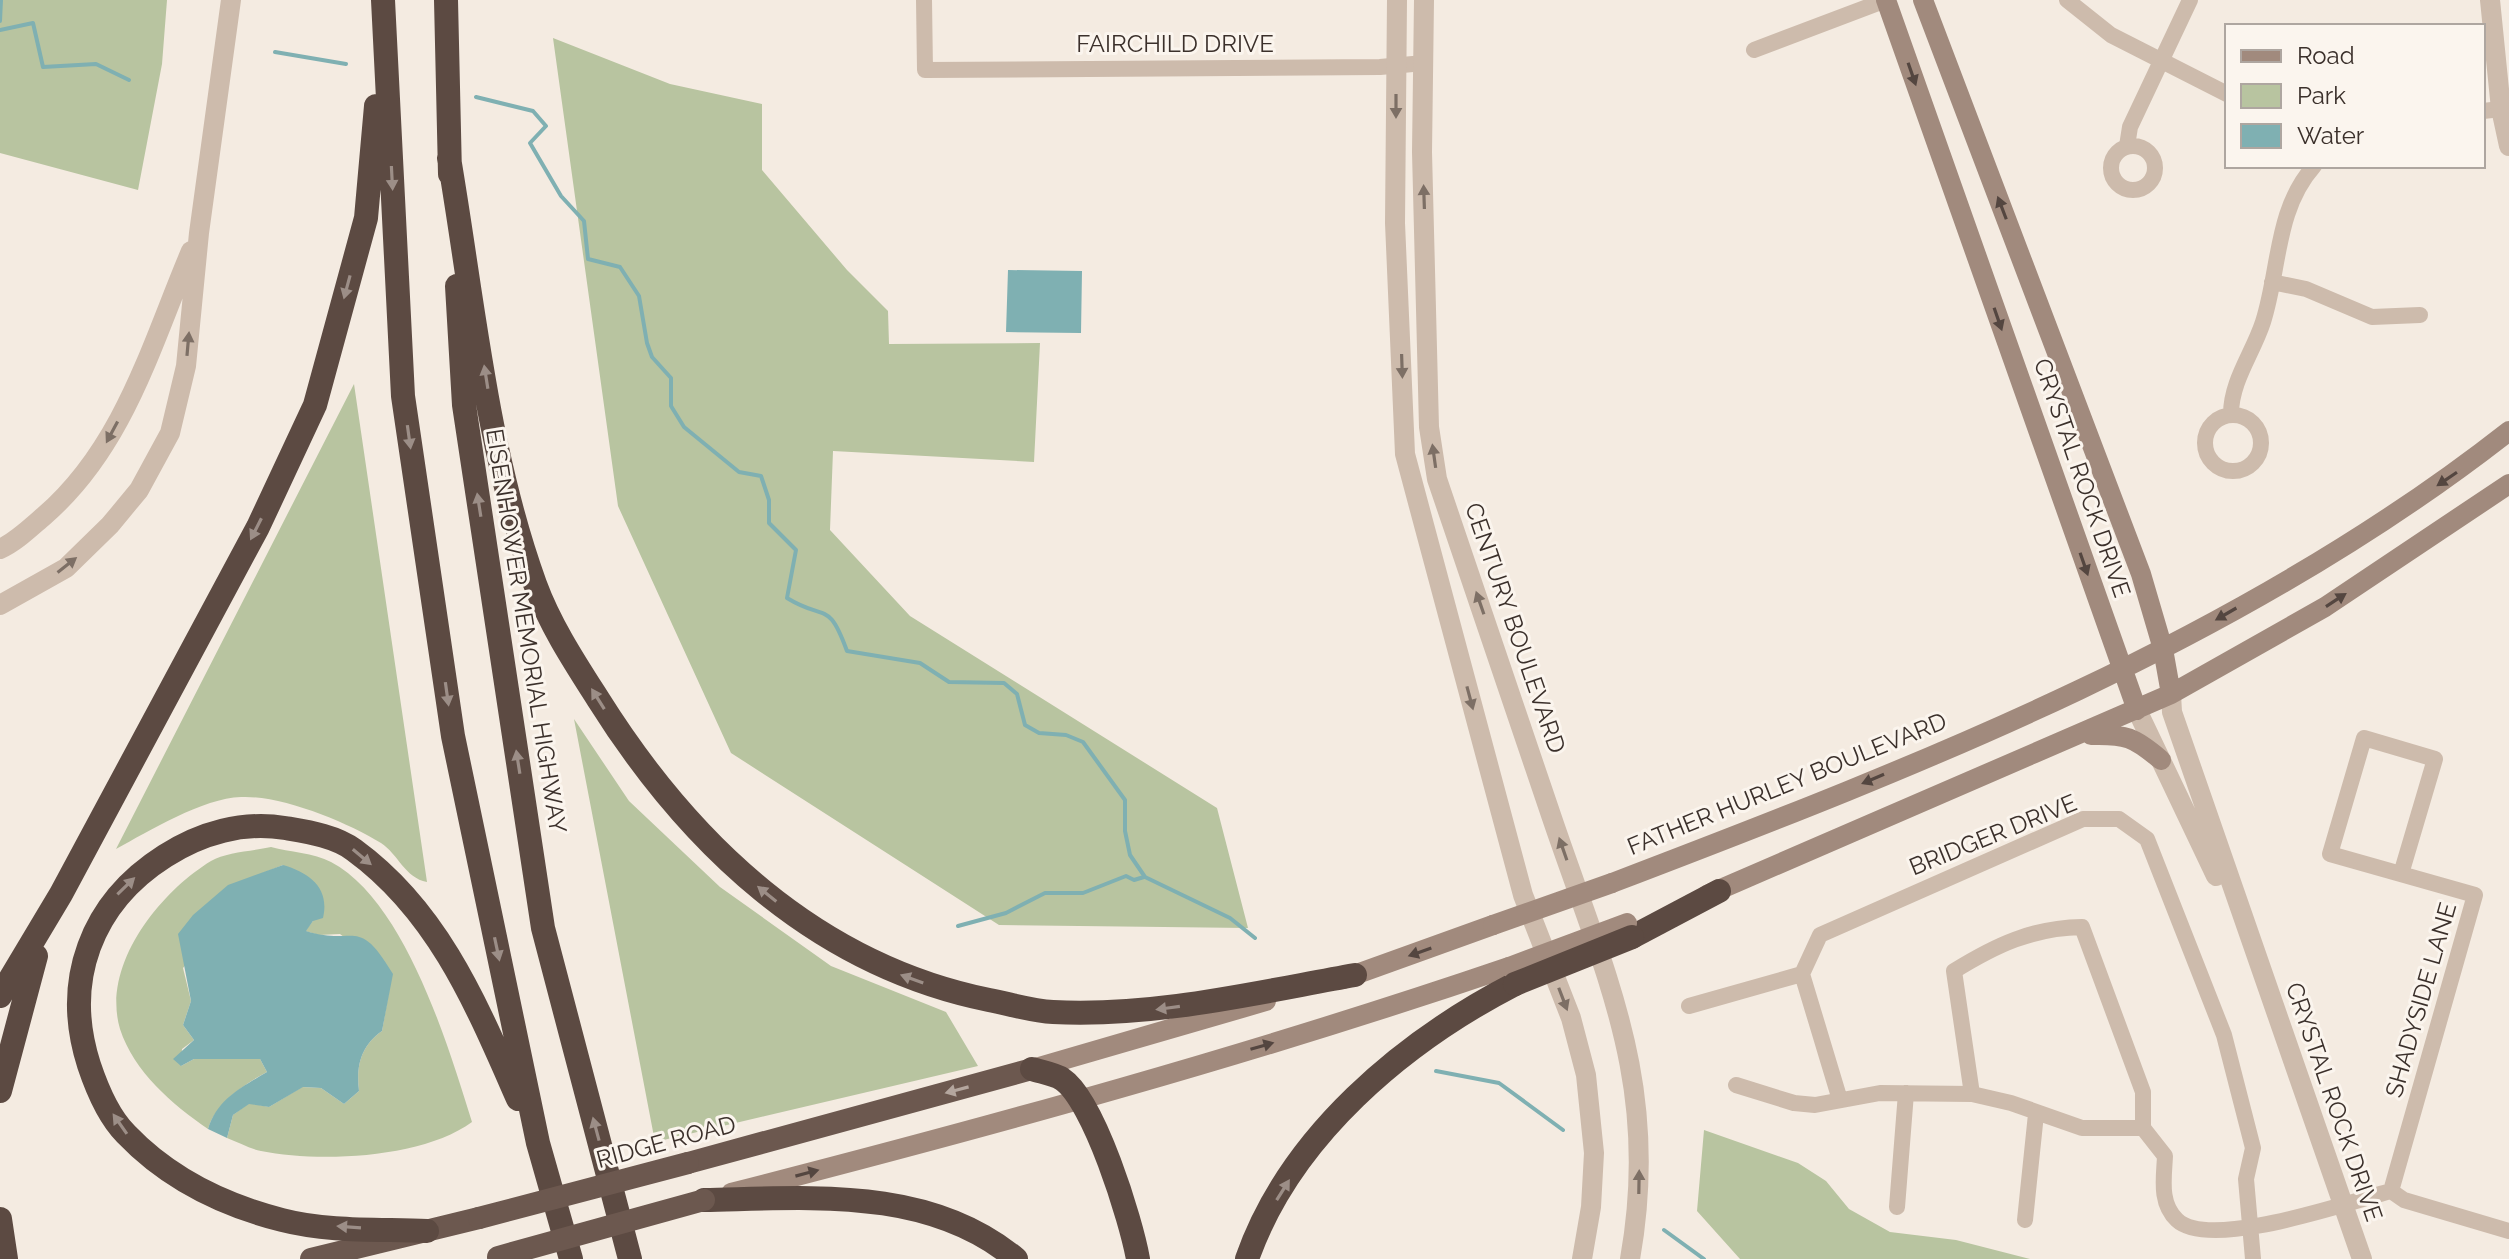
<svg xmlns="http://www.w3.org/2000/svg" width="2509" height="1259" font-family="Raleway,sans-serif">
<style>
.green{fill:#b8c4a0}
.water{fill:#7fb0b2}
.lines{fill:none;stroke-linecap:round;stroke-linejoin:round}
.stream{stroke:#7fb0b2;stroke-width:4}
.minor{stroke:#cdbbac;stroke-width:16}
.tertiary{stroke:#cdbbac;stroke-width:20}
.secondary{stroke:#a18a7d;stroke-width:20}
.trunk{stroke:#6c584f;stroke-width:22}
.motorway{stroke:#5c4a42;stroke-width:24}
.secondary-bridge{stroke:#a18a7d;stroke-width:20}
.trunk-bridge{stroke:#6c584f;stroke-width:22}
.motorway-bridge{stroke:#5c4a42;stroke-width:24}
.oneway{fill:#544640}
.oneway2{fill:#7d6f65}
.oneway3{fill:#9c8e87}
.oneway4{fill:#b4a69e}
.labels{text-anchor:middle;stroke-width:6;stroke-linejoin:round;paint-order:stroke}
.street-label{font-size:24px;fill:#3b302b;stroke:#fbf5ee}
</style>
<rect width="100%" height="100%" fill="#f4ebe1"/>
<path class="green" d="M0,0H167L162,64L138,190L0,153Z
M553,38L670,84L762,104V170L847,270L888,311L889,344L1040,343L1034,462L833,451L830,530L910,616L1217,808L1248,928L999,925L731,753L618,506Z
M354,384L427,882C405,878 398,854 381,843C347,822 281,795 241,797C203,798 149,831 116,849Z
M574,719L629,801L720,887L831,966L946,1012L978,1066L655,1142Z
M271,847C289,852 314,853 331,862C405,901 448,1045 472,1122C423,1158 320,1163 261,1151C250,1149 238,1142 227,1138L233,1115L249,1103L269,1107L302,1087L321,1088L344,1104L359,1091C356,1065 361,1046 382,1031L392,974L340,934L319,935L305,931L313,921L283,865L258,875L183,968L191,1001L183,1025L194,1040L182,1049L181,1066L194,1059H260L267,1072C244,1084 215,1104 208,1129C172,1104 134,1072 120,1029C101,965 160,892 211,861C226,852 253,851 271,847Z
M1704,1130L1798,1163L1826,1181L1849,1209L1890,1232L1956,1240L2030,1259H1740L1697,1211Z"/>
<path class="water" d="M1008,270L1082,271L1081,333L1006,332Z
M283,865C310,873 330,888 323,918L313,921L306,931C356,947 357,914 393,974L382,1031C361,1046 356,1065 359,1091L344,1104L321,1088L303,1087L269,1107L249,1104L233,1115L227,1138L208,1129C217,1099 242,1087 267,1072L260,1059H194L181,1066L173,1059L194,1040L183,1025L191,1001L178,934L193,915L228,885Z"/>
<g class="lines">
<path class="stream" d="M0,21L1,0
M0,30L33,23L43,67L96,64L129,80
M275,52L346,64
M476,97L533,111L546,126L530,143L561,196L584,221L588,259L620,267L639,296L647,343L652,357L671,378V406L684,427L739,472L761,476L769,500V523L796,550L787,598C826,622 828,599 847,651L920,663L949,682L1004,683L1017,694L1025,725L1039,733L1066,735L1083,742L1125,800V831L1130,855L1145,877L1230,918L1255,938
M958,926L1006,913L1045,893H1083L1126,876L1134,880L1144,877
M1436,1071L1499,1083L1563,1130
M1664,1230L1704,1259"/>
<path class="minor" d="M924,0L925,70L1380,67L1424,63
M2067,0L2111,35L2227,94
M1754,50L1886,0
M2483,111L2501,109
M2127,146L2130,127L2190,0
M2111 168a22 22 0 1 1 44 0a22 22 0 1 1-44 0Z
M2272,282L2306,289L2372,317L2420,315
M2231,414C2231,381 2253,353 2263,322C2280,269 2275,210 2314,166
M2205 443a28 28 0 1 1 56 0a28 28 0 1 1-56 0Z
M1802,974L1840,1100
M1689,1006L1802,974L1820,935L2083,819H2119L2147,839L2224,1035L2253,1148L2246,1179L2253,1259
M1736,1085L1794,1103L1815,1105L1880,1093L1972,1094L2011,1103L2082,1128H2143
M1972,1094L1954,971C1996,945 2032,928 2082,927L2143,1092V1128L2165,1156C2164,1178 2159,1203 2177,1220C2210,1251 2349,1202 2391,1191L2404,1200L2509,1231
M2391,1191L2475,895L2330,854L2364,738L2435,759L2401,874
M1897,1207L1906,1093
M2025,1220L2036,1114"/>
<path class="tertiary" d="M1397,0L1395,223L1405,454L1523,895L1571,1018L1586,1075L1594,1153L1591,1207L1582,1259
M1424,0L1422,152L1429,427L1437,479C1475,592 1514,705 1552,818C1606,977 1661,1086 1630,1259
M2490,0L2501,109L2509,146
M0,549C16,542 31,527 44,516C124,447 151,345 191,251
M0,605L66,568L110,525L139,490L170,433L186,366L199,233L231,0
M2171,694L2172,712L2362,1259
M2137,710L2216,876"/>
<path class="secondary" d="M1886,0L2137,710
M1923,0L2141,574L2163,649L2171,694
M2091,735C2126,734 2134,737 2161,760
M1612,883C1924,764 2244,639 2509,431
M1707,895L2171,694L2325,607L2509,484
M1343,979L1493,925
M1032,1069L1266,1001
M731,1193C993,1126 1254,1054 1509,967"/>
<path class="trunk" d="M688,1163L1032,1069
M311,1259L479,1218"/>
<path class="motorway" d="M383,0L403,396L453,736L538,1143L571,1259
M446,0L450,174
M449,158C473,299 486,449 535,584C550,625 575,663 598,699C689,844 816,965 989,1000C1010,1004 1032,1011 1053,1012C1155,1017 1254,993 1355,975
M457,286L464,405L543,928L630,1259
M1632,937L1719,891
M0,996L61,894L258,527L315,405L366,218L376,106
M1032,1069C1041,1072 1054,1074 1062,1079C1094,1100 1131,1220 1138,1259
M0,1091L36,956
M704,1200C810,1198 929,1186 1016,1259
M0,1219L6,1259
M427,1231C380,1229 328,1232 282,1220C223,1205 168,1178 126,1134C108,1116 97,1089 89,1065C62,981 91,903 165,856C201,833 243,821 285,828C308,832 335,836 354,850C439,912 477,1006 518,1099
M1247,1259C1290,1136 1403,1042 1515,984"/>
<path class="secondary-bridge" d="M1493,925L1612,883
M1509,967L1627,923"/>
<path class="trunk-bridge" d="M479,1218L688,1163
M498,1257L704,1200"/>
<path class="motorway-bridge" d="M1515,984L1632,937"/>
</g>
<defs><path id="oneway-solid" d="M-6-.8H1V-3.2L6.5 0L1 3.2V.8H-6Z" transform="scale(2)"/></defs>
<g class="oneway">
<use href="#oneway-solid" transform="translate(1912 74) rotate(71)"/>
<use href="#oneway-solid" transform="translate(2002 208) rotate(-111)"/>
<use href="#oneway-solid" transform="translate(1998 319) rotate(71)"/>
<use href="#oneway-solid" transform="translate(2447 479) rotate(146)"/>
<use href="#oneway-solid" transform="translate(2084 564) rotate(71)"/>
<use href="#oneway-solid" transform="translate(2336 600) rotate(-33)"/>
<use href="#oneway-solid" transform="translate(2226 614) rotate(150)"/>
<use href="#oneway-solid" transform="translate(1873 779) rotate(157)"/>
<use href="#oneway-solid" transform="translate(1420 952) rotate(161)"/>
<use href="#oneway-solid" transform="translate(1262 1046) rotate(-16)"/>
<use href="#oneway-solid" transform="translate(807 1173) rotate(-15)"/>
</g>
<g class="oneway2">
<use href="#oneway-solid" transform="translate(1396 106) rotate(90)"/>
<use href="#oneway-solid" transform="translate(1424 197) rotate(-92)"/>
<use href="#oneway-solid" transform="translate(188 344) rotate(-85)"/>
<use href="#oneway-solid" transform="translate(1402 366) rotate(88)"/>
<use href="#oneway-solid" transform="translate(112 432) rotate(118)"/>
<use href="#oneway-solid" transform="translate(1434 456) rotate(-98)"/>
<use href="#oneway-solid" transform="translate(67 565) rotate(-38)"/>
<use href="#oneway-solid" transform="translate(1480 603) rotate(-109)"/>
<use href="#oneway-solid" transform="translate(1470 698) rotate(75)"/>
<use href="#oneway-solid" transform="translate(1563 849) rotate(-109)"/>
<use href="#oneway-solid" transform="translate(1563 999) rotate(69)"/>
<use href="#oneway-solid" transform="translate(1639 1182) rotate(-89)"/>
</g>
<g class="oneway3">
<use href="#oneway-solid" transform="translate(392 178) rotate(87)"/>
<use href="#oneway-solid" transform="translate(347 287) rotate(105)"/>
<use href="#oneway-solid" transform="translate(486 377) rotate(-99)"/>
<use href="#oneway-solid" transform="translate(409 437) rotate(82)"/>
<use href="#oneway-solid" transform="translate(479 505) rotate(-99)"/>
<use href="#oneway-solid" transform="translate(256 529) rotate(117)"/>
<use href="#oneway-solid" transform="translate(447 694) rotate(82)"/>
<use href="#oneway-solid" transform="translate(598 699) rotate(-122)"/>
<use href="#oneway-solid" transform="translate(518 762) rotate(-99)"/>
<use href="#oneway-solid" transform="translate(362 857) rotate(40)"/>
<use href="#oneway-solid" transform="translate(126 886) rotate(-44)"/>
<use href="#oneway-solid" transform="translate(767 894) rotate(-141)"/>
<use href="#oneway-solid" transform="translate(497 949) rotate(78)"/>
<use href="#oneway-solid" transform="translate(912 979) rotate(-160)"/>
<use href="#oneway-solid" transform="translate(1168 1008) rotate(172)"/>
<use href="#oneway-solid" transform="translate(120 1124) rotate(-125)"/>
<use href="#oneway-solid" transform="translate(596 1129) rotate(-105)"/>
<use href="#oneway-solid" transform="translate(1283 1190) rotate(-58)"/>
<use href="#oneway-solid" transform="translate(349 1227) rotate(-176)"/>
</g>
<use class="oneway4" href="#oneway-solid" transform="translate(957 1090) rotate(165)"/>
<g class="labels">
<g class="street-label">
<text x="1175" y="52">FAIRCHILD DRIVE</text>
<text transform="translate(2082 478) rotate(71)" y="8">CRYSTAL ROCK DRIVE</text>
<text transform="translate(1515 628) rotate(71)" y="8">CENTURY BOULEVARD</text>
<text transform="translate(526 631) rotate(81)" y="8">EISENHOWER MEMORIAL HIGHWAY</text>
<text transform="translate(1787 784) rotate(-22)" y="8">FATHER HURLEY BOULEVARD</text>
<text transform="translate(1993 835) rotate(-22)" y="8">BRIDGER DRIVE</text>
<text transform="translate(2421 1000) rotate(-74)" y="8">SHADYSIDE LANE</text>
<text transform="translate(2334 1102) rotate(71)" y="8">CRYSTAL ROCK DRIVE</text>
<text transform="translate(666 1142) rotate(-15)" y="8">RIDGE ROAD</text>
</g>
</g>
<rect x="2225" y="24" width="260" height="144" fill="#fbf5ee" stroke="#aea6a0" stroke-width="2"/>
<rect x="2241" y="50" width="40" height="12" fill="#a18a7d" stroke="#aea6a0" stroke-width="2"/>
<text x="2297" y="64" font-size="24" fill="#3b302b">Road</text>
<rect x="2241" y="84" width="40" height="24" fill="#b8c4a0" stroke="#aea6a0" stroke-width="2"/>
<text x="2297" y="104" font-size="24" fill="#3b302b">Park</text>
<rect x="2241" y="124" width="40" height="24" fill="#7fb0b2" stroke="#aea6a0" stroke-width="2"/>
<text x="2297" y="144" font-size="24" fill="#3b302b">Water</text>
</svg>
